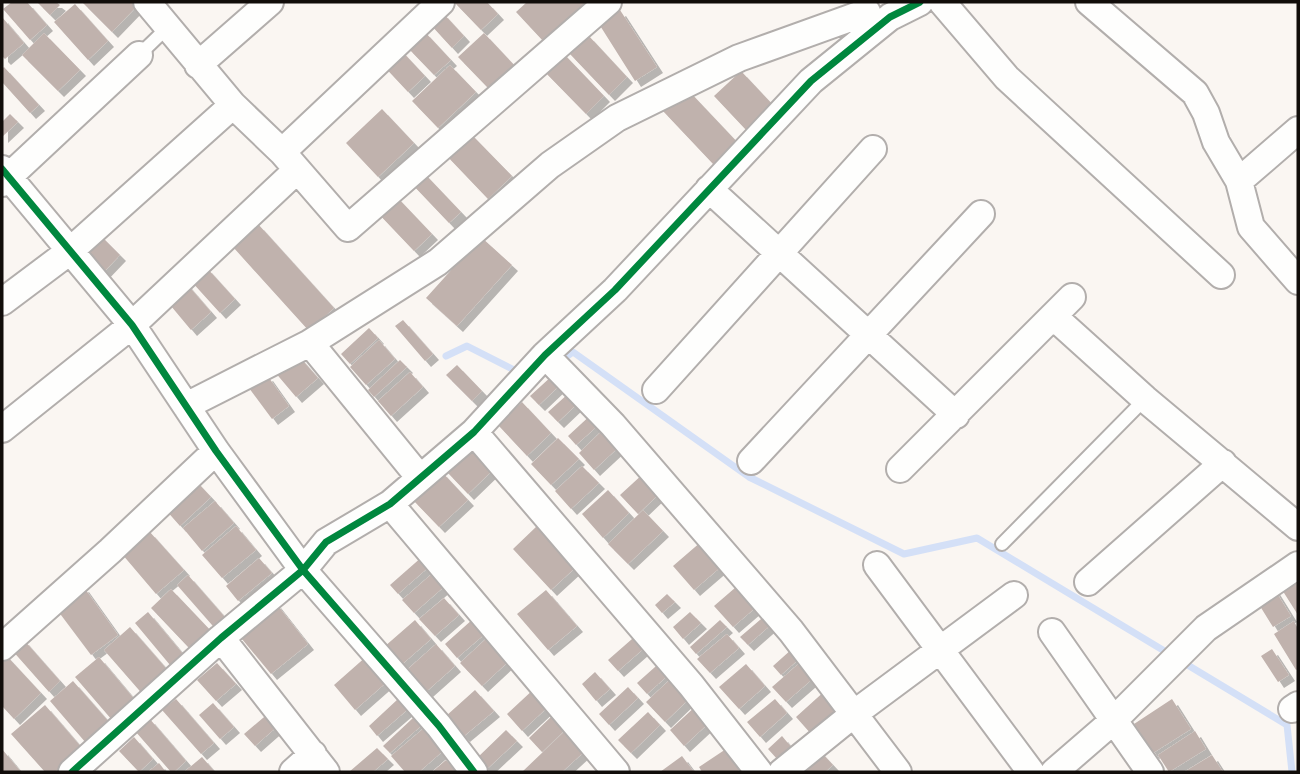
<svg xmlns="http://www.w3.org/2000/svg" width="1300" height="774" font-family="Inter,sans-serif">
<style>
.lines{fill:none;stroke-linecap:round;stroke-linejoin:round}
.stream{stroke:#d4e0f7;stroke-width:7}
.building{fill:#c0b2ad;filter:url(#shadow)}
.lane-casing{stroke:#b2aeac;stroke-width:16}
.street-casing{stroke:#b2aeac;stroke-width:30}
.lane{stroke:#fefefd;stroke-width:12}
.street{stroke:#fefefd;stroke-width:26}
.cycleway-casing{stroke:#fff;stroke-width:11}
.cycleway{stroke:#00873e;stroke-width:7}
</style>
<defs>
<filter id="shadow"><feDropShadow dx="6" dy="6" stdDeviation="0" flood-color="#0004"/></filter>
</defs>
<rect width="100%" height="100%" fill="#faf6f2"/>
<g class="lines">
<path class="stream" d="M446,356L467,346L520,373
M559,362L573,352L749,477L904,554L977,538L1287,725L1292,772"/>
</g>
<path class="building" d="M12,2H27L47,25L30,40L3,9Z
M37,2H56L60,5L50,15Z
M82,2H137L139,4L112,32Z
M454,2H487L498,14L481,30Z
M527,2H586L544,42L516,12Z
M75,4L108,41L88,60L54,22Z
M620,10L657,67L635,81L599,24Z
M442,12L464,36L452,48L430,24Z
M2,17L24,43L5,59L2,56Z
M424,31L451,60L434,75L407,47Z
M44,33L80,70L58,91L22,55Z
M484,33L514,65L489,89L458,57Z
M588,35L627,77L609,95L569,53Z
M396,45L425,76L408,92L379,61Z
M561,51L604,96L586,114L542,69Z
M450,65L476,92L438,128L412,101Z
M4,67L39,105L30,113L2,82V69Z
M741,71L773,105L747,131L714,96Z
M685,87L738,143L714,165L662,110Z
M382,109L414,143L378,177L346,143Z
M10,114L18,122L2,137V122Z
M469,132L512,176L488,199L445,154Z
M422,171L461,212L449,223L410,182Z
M393,193L432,234L414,251L375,210Z
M258,224L334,308L309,331L233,247Z
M97,232L120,255L99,277L77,253Z
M481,237L512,265L457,326L426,298Z
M206,267L235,299L220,313L191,281Z
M186,283L211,312L191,330L166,300Z
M403,320L433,354L425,361L395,326Z
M369,328L378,338L350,364L341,354Z
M379,340L395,359L366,385L350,367Z
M295,352L318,378L296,397L274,371Z
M400,360L407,367L374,397L368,390Z
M457,365L482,391L472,401L446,375Z
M410,372L423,387L391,416L378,401Z
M267,375L289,406L272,419L249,388Z
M553,375L561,384L539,405L530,396Z
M569,393L578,403L558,422L548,412Z
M522,402L551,433L527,456L498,425Z
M594,412L603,421L576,445L568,436Z
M606,427L622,444L594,470L579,453Z
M558,438L579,459L551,485L531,464Z
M477,443L498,465L468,494L447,472Z
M582,466L599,483L571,509L555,491Z
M441,471L468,500L439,527L412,499Z
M644,473L661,492L638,514L620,495Z
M195,480L211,497L180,526L165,509Z
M608,490L629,513L603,538L582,514Z
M215,501L234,523L202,551L183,528Z
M643,510L663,531L628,564L608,544Z
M236,526L256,550L222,578L202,555Z
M537,526L576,567L551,590L513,549Z
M149,531L184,570L156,594L122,554Z
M702,541L723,565L694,590L673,566Z
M423,556L431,565L398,594L390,585Z
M259,558L272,573L238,601L226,586Z
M434,572L446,585L414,613L402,600Z
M1298,573V615L1279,585Z
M188,575L230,623L219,633L177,585Z
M743,581L762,602L733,627L714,606Z
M83,586L118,635L91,655L55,607Z
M1273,587L1291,616L1273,627L1255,598Z
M171,589L209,629L189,648L151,608Z
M546,590L577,626L548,650L517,614Z
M667,594L675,602L662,613L655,605Z
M444,598L459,615L435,636L419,619Z
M275,602L308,644L271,674L237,633Z
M148,612L188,660L175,671L135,623Z
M690,612L701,623L683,639L673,627Z
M767,614L774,622L748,645L740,637Z
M473,619L486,633L457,658L445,644Z
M415,620L431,639L400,666L384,647Z
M720,620L727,627L696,654L690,647Z
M1294,621L1298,629V669L1296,670L1274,634Z
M130,627L171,674L145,697L104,650Z
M640,632L650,643L618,671L608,660Z
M727,634L739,648L710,673L697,659Z
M488,637L510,660L482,686L460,663Z
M23,639L60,681L49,692L11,649Z
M436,644L455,666L427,691L408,669Z
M792,649L800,658L781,675L773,666Z
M1272,649L1289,675L1278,682L1261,656Z
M3,652L41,693L14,719L2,706Z
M368,655L389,680L355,710L334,685Z
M99,657L135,700L112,720L75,677Z
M664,659L674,670L647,694L637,683Z
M803,660L817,675L786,702L772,687Z
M217,663L236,684L216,701L197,680Z
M746,664L765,686L739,709L719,687Z
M595,672L610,689L596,701L582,684Z
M675,675L693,695L665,722L646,702Z
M73,681L109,722L86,743L50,701Z
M628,687L638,698L609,725L599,714Z
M535,688L551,704L522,731L507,714Z
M827,689L843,708L812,735L796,717Z
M475,690L494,711L464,736L446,716Z
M176,699L214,743L201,754L162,710Z
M398,699L407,710L377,736L369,726Z
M775,699L787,713L760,737L747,722Z
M1172,699L1191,729L1153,753L1134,724Z
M213,703L234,727L220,739L199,715Z
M698,704L713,719L684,746L670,730Z
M45,705L82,748L55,772H45L11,734Z
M270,712L280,724L255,746L244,734Z
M648,712L660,725L631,753L618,740Z
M553,715L566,729L542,752L529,738Z
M149,718L186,761L174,772H171L135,731Z
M413,718L421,726L390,753L383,746Z
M424,728L444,750L419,772H405L391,756Z
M567,729L586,750L562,772H522Z
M506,730L517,741L487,769L477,758Z
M1195,731L1206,749L1169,772L1158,755Z
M782,736L792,748L778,760L768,749Z
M134,737L153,759L139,772L119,751Z
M732,745L746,766L736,772H702L699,767Z
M377,748L388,759L373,772H349Z
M2,749L21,772H2Z
M819,750L833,765L825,772H794Z
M1212,755L1223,772H1184Z
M682,756L694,772H660Z
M202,757L215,772H184Z
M446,760L457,772H432Z
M159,763L166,772H148Z"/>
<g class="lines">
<defs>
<path id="lane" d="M139,55L168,27
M1002,544L1145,399"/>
<path id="street" d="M147,2L233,105L282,152L348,228L608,2
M942,2L1007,78L1221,275
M1089,2L1195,93L1206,113L1216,142L1239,181L1251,227L1298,281
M198,65L270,2
M282,152L441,2
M2,169L132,325L216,451L303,570L439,726L474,772
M1239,181L1298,130
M2,183L139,55
M709,189L956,415
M2,302L70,251L233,105
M1053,316L1145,399L1298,527
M310,343L438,262L550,165L617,118L739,58L867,12
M545,355L613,425L791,631L898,772
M656,390L873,149
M186,406L310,343L420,478
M2,429L132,325L297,170
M474,432L691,685L759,772
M751,461L981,214
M900,469L1072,297
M390,504L616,772
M877,565L1031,772
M1088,582L1223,463
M1052,632L1150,772
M221,638L326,772
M2,647L110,551L216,451
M1292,709L1298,705
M72,772L221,638L303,570L326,542L390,504L474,432L545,355L615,290L811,81L890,17L920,2
M293,772L313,754
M782,772L855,713L1014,595
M1054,772L1113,721L1206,628L1298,565"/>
</defs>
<use href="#lane" class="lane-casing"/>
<use href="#street" class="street-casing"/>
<use href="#lane" class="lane"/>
<use href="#street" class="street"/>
<defs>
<path id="cycleway" d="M2,169L132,325L216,451L303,570L439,726L474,772
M72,772L221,638L303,570L326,542L390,504L474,432L545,355L615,290L811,81L890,17L920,2"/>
</defs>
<use href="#cycleway" class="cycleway-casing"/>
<use href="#cycleway" class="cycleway"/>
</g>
<rect width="1300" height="774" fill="none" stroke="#110d0a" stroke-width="7"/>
</svg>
